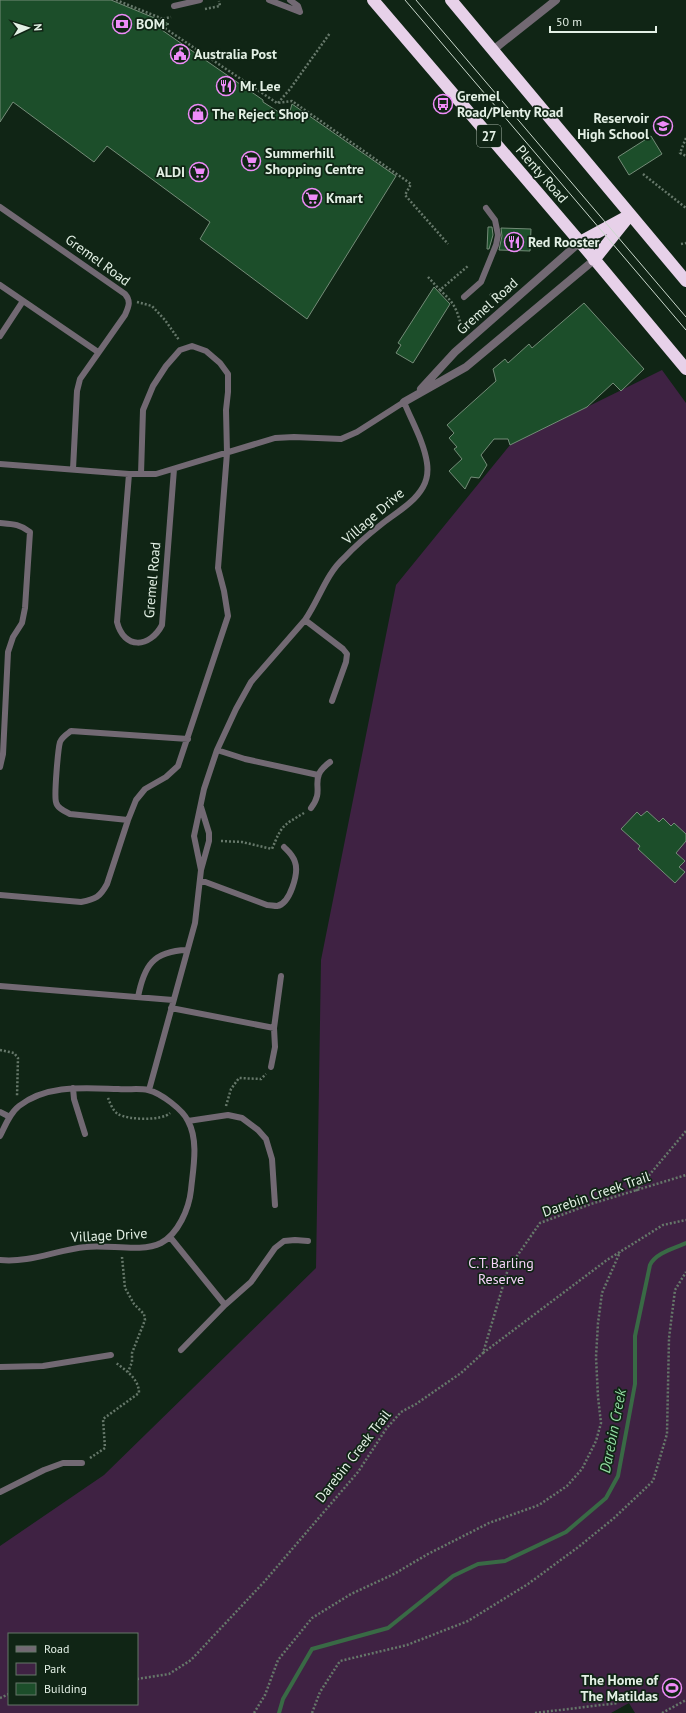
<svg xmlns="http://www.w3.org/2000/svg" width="686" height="1713" font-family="'PT Sans',sans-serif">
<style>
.green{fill:#3f2243;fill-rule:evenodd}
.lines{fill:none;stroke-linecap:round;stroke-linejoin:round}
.stream{stroke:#396a45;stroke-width:4}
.building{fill:#1c4e2a;stroke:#748c78}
.path{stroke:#66786a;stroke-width:2.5;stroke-dasharray:2 2;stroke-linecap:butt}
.lane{stroke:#726973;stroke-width:6}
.street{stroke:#726973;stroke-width:8}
.highway{stroke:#e7d1e9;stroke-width:12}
.tram{stroke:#cad8cc;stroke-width:1}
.labels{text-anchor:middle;stroke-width:3.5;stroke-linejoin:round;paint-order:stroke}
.shield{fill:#102515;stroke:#a4b3a7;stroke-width:1}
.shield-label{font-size:13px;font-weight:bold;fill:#e3f0e5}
.poi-label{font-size:14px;font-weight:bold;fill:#e3f0e5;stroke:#102515;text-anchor:start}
.street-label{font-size:14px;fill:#e3f0e5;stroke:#102515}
.park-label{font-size:14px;fill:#f6d2fa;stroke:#102515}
.water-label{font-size:15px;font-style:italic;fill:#92dda2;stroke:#102515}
</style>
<rect width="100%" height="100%" fill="#102515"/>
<path class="green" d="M662,370L686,403V1713H635L629,1703L611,1713H0V1546L104,1475L316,1268L321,960L396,585L510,445ZM9,1634H137V1704H9Z"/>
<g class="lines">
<path class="stream" d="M279,1713L283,1699L312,1649L388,1628L453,1576L478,1564L505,1561L566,1532L606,1498L618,1476L635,1384V1336L650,1265C655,1253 675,1248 686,1243"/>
</g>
<path class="building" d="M0,0H111L169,24L159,28L263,100V102L288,118L292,104L396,176L307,319L200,239L210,222L107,146L94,162L13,102L0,122Z
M651,136L662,154L629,175L618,157Z
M488,227H492L493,235L489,249H487Z
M501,228L531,229L530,251L499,250L502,236Z
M434,287L450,304L413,363L396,353L401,345L398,343Z
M584,303L644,369L621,391L613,383L587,407L510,445L508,439H494L481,455L487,465L479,478L471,477L465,489L449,471L462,459L454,449L457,447L449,438L454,433L447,425L496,381L493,369L505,359L508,363L529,344L532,348Z
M647,811L659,822L663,818L671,826L674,823L686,834V841L676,853L685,861L679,867L685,872L675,883L638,849L640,846L621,829L637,812L641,816Z"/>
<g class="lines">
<path class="path" d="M116,0L163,19L166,29L277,103L292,101L411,184L405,195L448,244
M205,9L220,6L219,1
M163,19L171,17
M278,103L290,89L330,33
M686,138L680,153L686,156
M643,174L686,208
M681,244L686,243
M428,277L440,290L468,266
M440,290C445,295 452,301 455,308C459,315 459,322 464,330
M490,294L494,298
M137,302L152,306L165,320L179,340
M221,841L242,842L272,849C282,825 282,826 304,813
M0,1050L14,1053L18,1058L17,1097
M108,1098C110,1103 113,1111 118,1114C128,1120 162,1121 170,1113
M226,1106L231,1089L239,1078L261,1079L266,1074
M636,1191L686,1131
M122,1257L125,1288L134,1304L144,1314L145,1320L132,1353V1362L128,1372
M483,1353L607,1260L663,1225L686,1220
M90,1458L105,1448L103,1419L139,1393C139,1379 126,1370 116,1363
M137,1679L169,1674L191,1660L264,1582L358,1472L386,1429L401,1412L416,1404L461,1373L483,1353L508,1269L540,1223L591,1204L686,1175
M0,1698L9,1694
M254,1713L265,1695L278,1660L312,1618L351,1594L394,1574L428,1554L489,1523L539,1505L567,1486L582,1469L596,1441L601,1423L598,1397L596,1357L598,1323L602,1293L620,1252
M312,1713L320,1692L340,1661L407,1645L468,1621L528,1584L577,1548L613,1519L653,1481L667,1434L669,1338L675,1290L686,1272
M535,1713L618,1703
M662,1713L686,1700"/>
<path class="lane" d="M269,0L300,12
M290,0L298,6L300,12
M174,6L200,0
M0,207L125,294C131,301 129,306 125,315L80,379L77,391L73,469
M0,285L98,352
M464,297L481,282L496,245L498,235L495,220L486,208
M0,336L23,301
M0,464L129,474H156L275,438L294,437L341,439L357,432L404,402C412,422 424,442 427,463C428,470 427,480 423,487C414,503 397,512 383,523C369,534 356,545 344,558C326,574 319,600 305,620L251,682L236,709L217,750L204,789L194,836L201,870
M129,474L117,622C124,650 150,648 162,625L174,469
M0,523C12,524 20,524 30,532L25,608L22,623L13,637L8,652L3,754L0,767
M305,620L343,649L347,654L346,662L332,701
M217,750L245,759L318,775
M311,808C323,792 314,786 319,774C321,769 326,765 330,762
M128,820L70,814C64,811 57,808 56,802C54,795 58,749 60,742C62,737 67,734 71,731L188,739
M200,880L267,905C270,905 274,906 277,906C290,904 299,873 295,862C293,855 289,852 284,847
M0,895L81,902C96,899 100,897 107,884L128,820L136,800L145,789L166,777L178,766L228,616L224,591L218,568L227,453L226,410L228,392V374L220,363L206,351L192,346L180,350L166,366L153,386L143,410L141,474
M0,986L173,1000
M138,997C144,966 153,951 187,950
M171,1008L274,1028
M271,1067L275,1047L274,1028L281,976
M73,1088L74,1099L85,1134
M149,1090L195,923L201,870L209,841V833L201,807
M0,1112L10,1117
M188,1121L228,1115L242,1118L258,1130L266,1139L272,1159L275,1205
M0,1136C5,1126 10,1113 19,1106C47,1084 85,1088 118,1089C128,1090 139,1088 148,1090C161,1093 183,1110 188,1121C199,1141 193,1169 191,1190C189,1209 178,1234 161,1243C141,1253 108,1244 86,1247C56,1250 30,1263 0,1260
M170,1237L225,1305
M181,1350L225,1305L251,1282L275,1248L284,1241L295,1240L308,1241
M0,1367L43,1366L111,1355
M0,1492L44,1470L63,1463H82"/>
<path class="street" d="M493,50L556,0
M421,389L455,352L580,242
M404,402L466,367L594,260"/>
<path class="highway" d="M373,0L580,242L686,369
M451,0L686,281
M580,242L626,217
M594,260L630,215"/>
<path class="tram" d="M405,0L686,330
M416,0L686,317"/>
</g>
<defs>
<symbol id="bank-ring" viewBox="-11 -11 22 22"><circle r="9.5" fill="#102515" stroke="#ee8cf8" stroke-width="1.5"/><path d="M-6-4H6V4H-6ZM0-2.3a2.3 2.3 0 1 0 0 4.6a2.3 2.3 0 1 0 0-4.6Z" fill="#ee8cf8"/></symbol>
<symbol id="civic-ring" viewBox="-11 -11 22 22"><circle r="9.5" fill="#102515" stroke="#ee8cf8" stroke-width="1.5"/><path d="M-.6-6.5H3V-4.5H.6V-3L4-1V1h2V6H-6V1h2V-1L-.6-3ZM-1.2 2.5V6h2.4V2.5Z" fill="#ee8cf8"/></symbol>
<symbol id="restaurant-ring" viewBox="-11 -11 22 22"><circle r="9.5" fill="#102515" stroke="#ee8cf8" stroke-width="1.5"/><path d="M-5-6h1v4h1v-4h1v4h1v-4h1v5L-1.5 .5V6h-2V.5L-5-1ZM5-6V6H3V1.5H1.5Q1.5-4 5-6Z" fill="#ee8cf8"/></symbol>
<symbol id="bus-ring" viewBox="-11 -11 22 22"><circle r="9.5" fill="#102515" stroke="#ee8cf8" stroke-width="1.5"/><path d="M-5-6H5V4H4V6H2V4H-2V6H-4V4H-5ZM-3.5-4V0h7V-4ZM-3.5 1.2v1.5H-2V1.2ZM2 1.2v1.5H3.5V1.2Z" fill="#ee8cf8"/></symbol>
<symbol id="shop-ring" viewBox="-11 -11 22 22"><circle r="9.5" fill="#102515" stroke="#ee8cf8" stroke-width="1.5"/><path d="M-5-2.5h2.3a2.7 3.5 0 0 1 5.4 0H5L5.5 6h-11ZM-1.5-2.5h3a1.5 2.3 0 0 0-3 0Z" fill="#ee8cf8"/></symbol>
<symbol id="school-ring" viewBox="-11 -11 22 22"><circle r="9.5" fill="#102515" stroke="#ee8cf8" stroke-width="1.5"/><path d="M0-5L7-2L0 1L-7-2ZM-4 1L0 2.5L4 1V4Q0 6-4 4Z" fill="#ee8cf8"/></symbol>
<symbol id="supermarket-ring" viewBox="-11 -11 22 22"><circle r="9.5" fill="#102515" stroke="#ee8cf8" stroke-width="1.5"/><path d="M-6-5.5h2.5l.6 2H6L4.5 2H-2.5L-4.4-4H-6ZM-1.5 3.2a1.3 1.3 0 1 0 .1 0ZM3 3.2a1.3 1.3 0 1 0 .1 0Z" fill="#ee8cf8"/></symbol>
<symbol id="stadium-ring" viewBox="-11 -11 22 22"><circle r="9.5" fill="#102515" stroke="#ee8cf8" stroke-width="1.5"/><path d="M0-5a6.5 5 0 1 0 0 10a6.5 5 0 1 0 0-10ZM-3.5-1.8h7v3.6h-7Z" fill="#ee8cf8"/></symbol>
</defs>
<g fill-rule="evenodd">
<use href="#bank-ring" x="111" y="13" width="22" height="22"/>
<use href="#civic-ring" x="169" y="43" width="22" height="22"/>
<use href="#restaurant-ring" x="215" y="75" width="22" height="22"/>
<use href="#bus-ring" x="432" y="93" width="22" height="22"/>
<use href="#shop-ring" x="187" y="103" width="22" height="22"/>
<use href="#school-ring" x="652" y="115" width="22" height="22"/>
<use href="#supermarket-ring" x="240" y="150" width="22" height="22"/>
<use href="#supermarket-ring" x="188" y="161" width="22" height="22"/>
<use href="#supermarket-ring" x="301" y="187" width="22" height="22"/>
<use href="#restaurant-ring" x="503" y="231" width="22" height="22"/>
<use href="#stadium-ring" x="661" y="1677" width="22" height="22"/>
</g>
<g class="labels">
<rect class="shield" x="477" y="125" width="24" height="22" rx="3"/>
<g class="shield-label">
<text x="489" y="141">27</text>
</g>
<g class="poi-label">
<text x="136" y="29">BOM</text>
<text x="194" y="59">Australia Post</text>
<text x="240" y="91">Mr Lee</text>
<text x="457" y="101">Gremel<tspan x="457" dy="16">Road/Plenty Road</tspan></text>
<text x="212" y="119">The Reject Shop</text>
<text x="649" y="123" text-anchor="end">Reservoir<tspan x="649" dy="16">High School</tspan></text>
<text x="265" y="158">Summerhill<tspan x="265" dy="16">Shopping Centre</tspan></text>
<text x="185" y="177" text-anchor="end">ALDI</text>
<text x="326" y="203">Kmart</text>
<text x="528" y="247">Red Rooster</text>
<text x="658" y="1685" text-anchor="end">The Home of<tspan x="658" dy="16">The Matildas</tspan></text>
</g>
<g class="street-label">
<text transform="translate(542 174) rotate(49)" y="5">Plenty Road</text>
<text transform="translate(98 260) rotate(36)" y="5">Gremel Road</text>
<text transform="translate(487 306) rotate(-42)" y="5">Gremel Road</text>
<text transform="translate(373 516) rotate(-41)" y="5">Village Drive</text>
<text transform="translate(152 580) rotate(-85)" y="5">Gremel Road</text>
<text transform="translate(596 1194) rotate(-19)" y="5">Darebin Creek Trail</text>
<text transform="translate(109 1235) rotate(-3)" y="5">Village Drive</text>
<text transform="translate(353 1456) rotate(-52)" y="5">Darebin Creek Trail</text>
</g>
<g class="park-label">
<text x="501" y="1268">C.T. Barling<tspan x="501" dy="16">Reserve</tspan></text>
</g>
<g class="water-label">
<text transform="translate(613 1431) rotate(-79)" y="5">Darebin Creek</text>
</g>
</g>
<rect x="8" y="1633" width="130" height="72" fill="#102515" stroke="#647668"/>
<rect x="16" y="1646" width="20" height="6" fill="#726973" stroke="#647668"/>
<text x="44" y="1653" font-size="12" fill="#e3f0e5">Road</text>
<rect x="16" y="1663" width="20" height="12" fill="#3f2243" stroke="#647668"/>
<text x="44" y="1673" font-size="12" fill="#e3f0e5">Park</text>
<rect x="16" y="1683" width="20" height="12" fill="#1c4e2a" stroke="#647668"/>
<text x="44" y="1693" font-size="12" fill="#e3f0e5">Building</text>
<g transform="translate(28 28) rotate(86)" stroke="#102515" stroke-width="3" paint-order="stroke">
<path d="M0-3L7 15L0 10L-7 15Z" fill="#e3f0e5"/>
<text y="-6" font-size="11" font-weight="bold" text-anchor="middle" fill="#e3f0e5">N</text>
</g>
<path d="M550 26v6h106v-6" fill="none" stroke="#e3f0e5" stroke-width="2"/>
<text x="556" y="26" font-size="12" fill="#e3f0e5" stroke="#102515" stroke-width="3" paint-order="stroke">50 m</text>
</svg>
